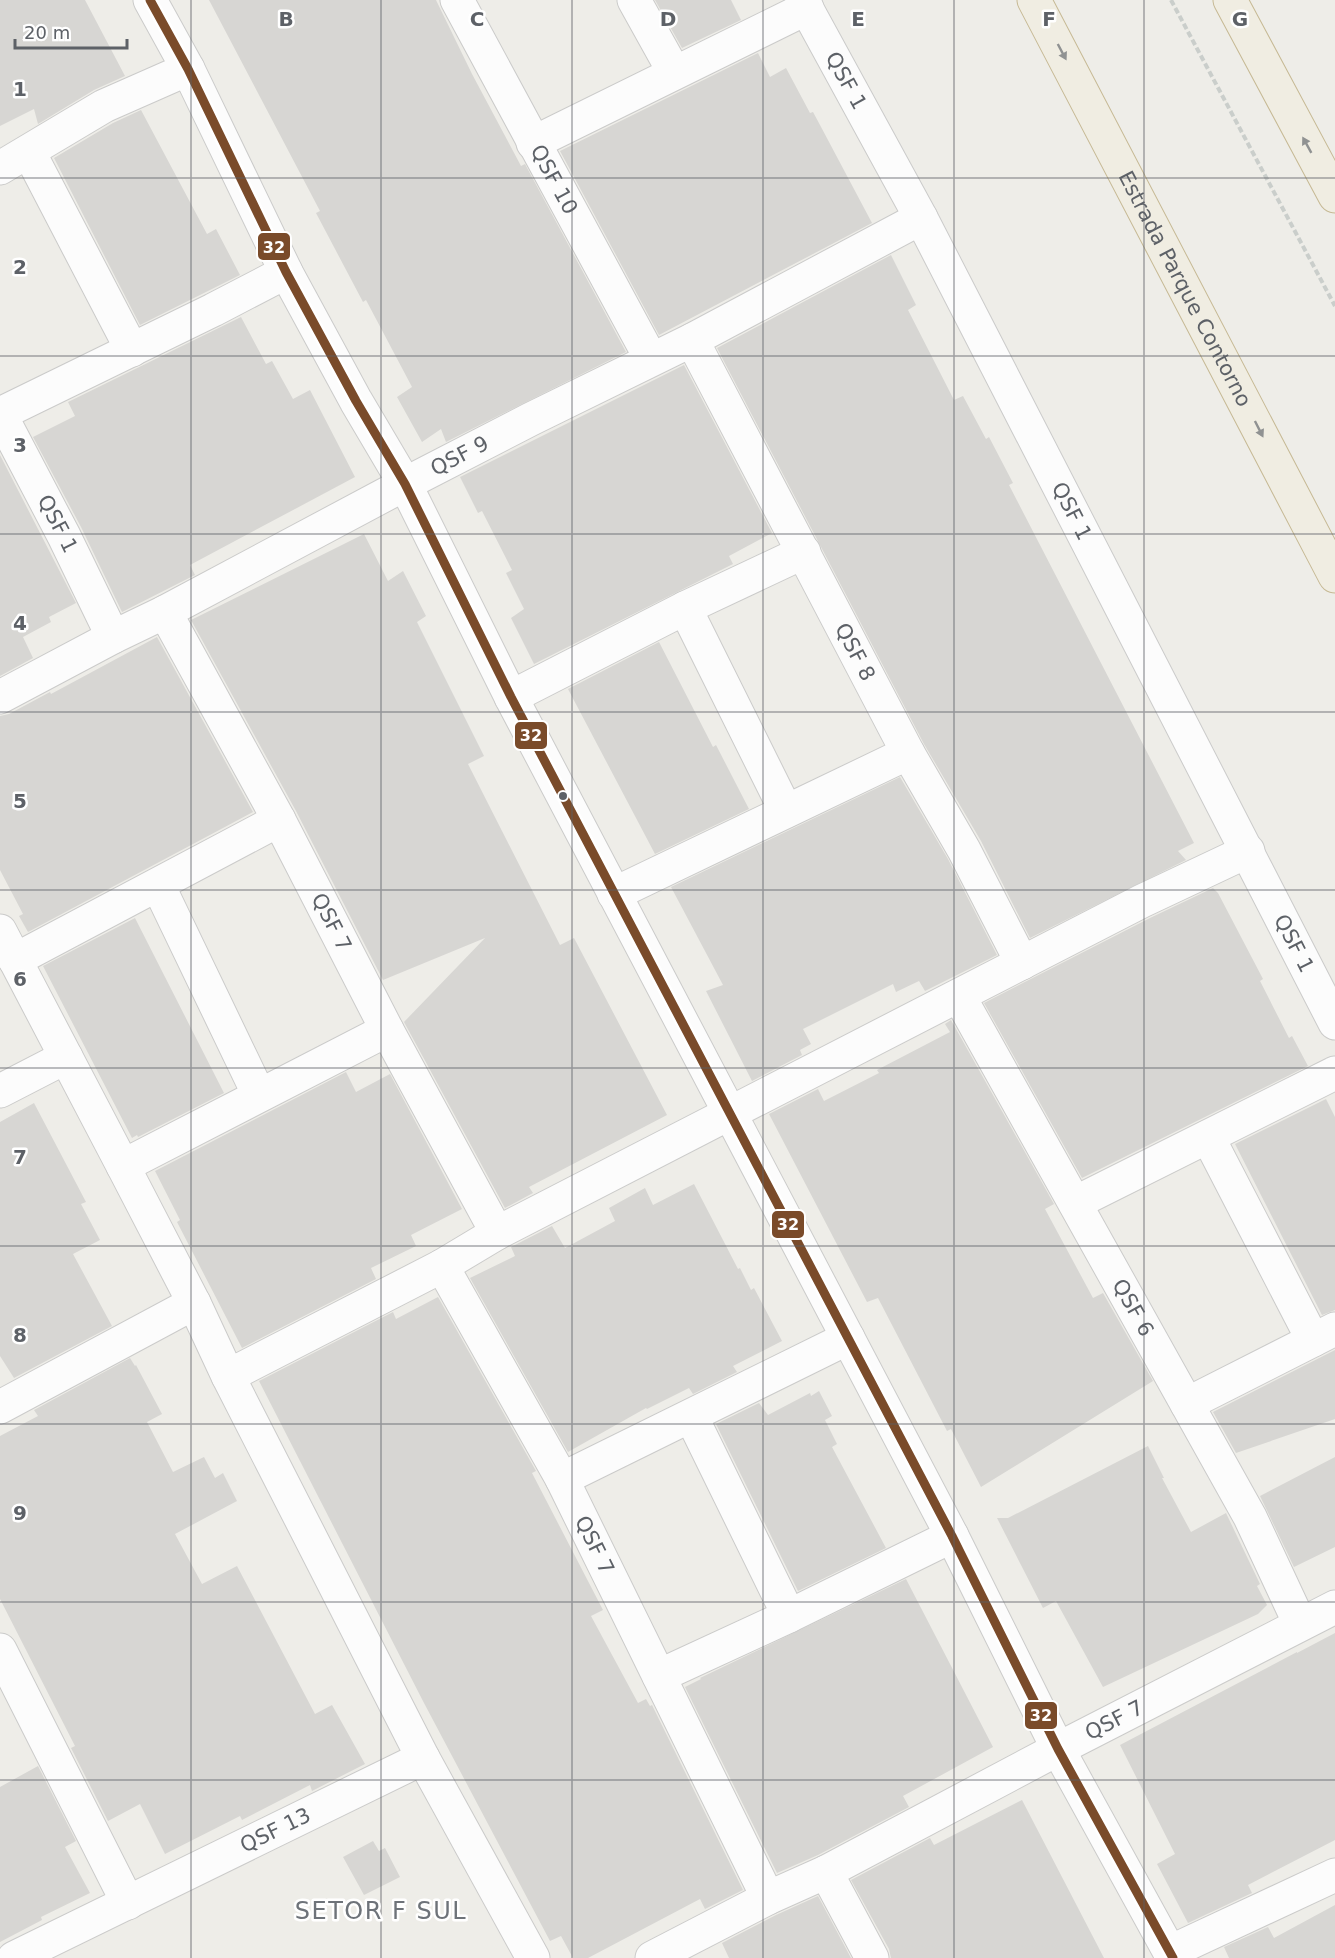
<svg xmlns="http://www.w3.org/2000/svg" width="1335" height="1958" font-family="'DejaVu Sans',sans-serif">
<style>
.building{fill:#d7d6d3}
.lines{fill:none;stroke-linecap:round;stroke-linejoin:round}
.street-casing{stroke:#cbcbca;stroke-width:35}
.highway-casing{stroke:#c6b994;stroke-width:35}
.path{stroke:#cacecb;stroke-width:4;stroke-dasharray:6 3;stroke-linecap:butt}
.street{stroke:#fcfcfc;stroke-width:33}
.highway{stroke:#f0ede2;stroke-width:33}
.bus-1-casing{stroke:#fff;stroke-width:14}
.bus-1{stroke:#7a4b2a;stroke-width:9}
.oneway{fill:#909292}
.grid{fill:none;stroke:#5d6167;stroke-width:1.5;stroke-opacity:0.55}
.bus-dot{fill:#5d6167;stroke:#fff;stroke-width:2}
.labels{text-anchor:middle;stroke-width:5;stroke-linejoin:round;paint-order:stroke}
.street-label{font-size:21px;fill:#5d6167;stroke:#fff}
.quarter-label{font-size:24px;letter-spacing:1.5px;fill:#6e7379;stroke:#fff}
.grid-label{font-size:20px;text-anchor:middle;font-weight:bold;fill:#5d6167;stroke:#fff;stroke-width:5;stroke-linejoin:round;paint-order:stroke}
.line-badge{stroke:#fff;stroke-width:2}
.badge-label{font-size:16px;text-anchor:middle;font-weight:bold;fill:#fff}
</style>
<rect width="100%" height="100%" fill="#eeede8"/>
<path class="building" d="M0,0H85L125,76L94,90L38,124L34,109L0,126Z
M209,0H436L472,74L521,166L525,164L626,352L446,442L441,429L422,442L397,397L412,387L366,300L363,302L316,213L320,211Z
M655,0H731L741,20L682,48Z
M758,53L770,77L786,68L810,113L813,112L820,125L872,223L659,335L560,151Z
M141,110L207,234L216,229L240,275L140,325L54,158L113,123Z
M891,255L916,305L908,310L954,400L963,396L986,439L989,437L1013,483L1009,485L1194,843L1178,851L1186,860L1030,938L981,841L924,744L717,348Z
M241,317L266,364L272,361L293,399L310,390L355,477L190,565L195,575L122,612L81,527L33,437L75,416L68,402Z
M684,365L772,533L729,556L733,564L534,664L511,618L524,609L506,573L512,570L482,511L478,513L460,477Z
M0,455L76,603L49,617L51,622L23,637L33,658L0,676Z
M364,534L388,581L403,571L426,616L417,622L484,756L468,764L560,945L574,938L667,1115L529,1187L533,1193L505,1208L404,1022L485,938L383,980L296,811L191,620Z
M157,637L253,812L28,932L19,916L23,914L0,870V716L9,714L50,692L51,694Z
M659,642L713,747L716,745L749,809L655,854L568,689Z
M900,777L948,859L997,955L925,991L919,981L896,992L893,984L803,1029L811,1044L800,1050L802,1055L752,1081L706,991L723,985L671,887Z
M1213,888L1218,893L1263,979L1260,981L1289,1038L1292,1036L1308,1066L1082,1178L984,1003L1150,918Z
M135,918L224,1093L138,1137L137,1135L132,1138L43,966Z
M951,1020L1054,1204L1045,1209L1093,1298L1103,1293L1153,1381L981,1487L951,1429L947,1431L878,1298L867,1302L769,1114L818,1089L824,1101L879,1073L877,1070L950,1032L945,1024Z
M346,1072L356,1092L390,1074L462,1209L411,1235L416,1246L371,1268L376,1279L242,1348L177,1222L180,1220L155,1171Z
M1326,1099L1335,1117V1310L1322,1315L1235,1144Z
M34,1103L86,1202L81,1204L100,1240L73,1254L112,1326L14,1378L0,1356V1122Z
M694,1184L738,1269L740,1268L751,1290L754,1288L782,1341L733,1366L737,1372L693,1394L689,1388L647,1409L646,1408L568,1452L470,1278L515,1256L511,1247L552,1226L565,1248L615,1221L609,1208L645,1188L653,1205Z
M438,1297L536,1471L532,1473L603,1610L591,1616L638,1703L646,1699L650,1706L652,1705L743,1890L705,1909L700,1899L588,1958H573L561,1936L550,1941L424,1703L259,1381L393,1312L396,1319Z
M1335,1350V1419L1236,1453L1213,1412Z
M130,1358L135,1366L136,1365L162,1414L147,1422L173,1472L204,1457L215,1478L223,1473L237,1501L175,1534L202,1584L237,1566L315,1714L332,1705L365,1764L312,1791L310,1785L242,1820L240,1816L165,1854L140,1804L108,1821L71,1748L75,1746L0,1599V1436L38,1416L34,1410Z
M819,1391L832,1416L825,1420L837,1444L832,1447L886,1548L798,1591L716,1424L759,1403L768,1415L810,1393L811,1396Z
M1148,1446L1164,1478H1162L1191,1532L1226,1513L1260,1584L1257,1586L1267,1605L1258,1614L1103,1687L1056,1601L1043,1608L997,1518H1008Z
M1335,1457V1547L1294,1567L1260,1496Z
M906,1579L993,1747L903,1796L909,1807L818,1855L777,1873L685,1687L701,1679L700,1678Z
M1335,1633V1840L1248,1885L1252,1893L1188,1923L1157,1864L1175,1854L1120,1745L1297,1652V1653Z
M38,1766L76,1841L65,1847L90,1893L41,1917L42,1920L0,1942V1787Z
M1022,1800L1104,1958H891L889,1949L851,1880L930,1838L934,1845Z
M373,1841L379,1851L385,1848L400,1877L364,1895L343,1857Z
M818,1896L851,1958H729L722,1943L776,1915Z
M1335,1905V1958H1229L1224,1947L1268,1927L1274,1938Z"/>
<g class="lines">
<defs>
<g id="street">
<path d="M150,0L188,69L286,272L356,401L405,484L511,697L952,1536L1058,1749L1173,1958"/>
<path id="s1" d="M457,0L651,359"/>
<path d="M634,0L674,72"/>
<path id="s2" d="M802,0L921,218L1335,1023"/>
<path d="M533,143L807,8"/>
<path d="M29,152L132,350"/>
<path d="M0,168L104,106L188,69"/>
<path id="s3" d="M692,340L908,753L964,850L1022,963"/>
<path d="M0,414L213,310L286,272"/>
<path id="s4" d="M0,414L64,536L113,637"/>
<path d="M685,608L786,811"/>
<path id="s5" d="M165,612L279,820L387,1030L497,1233"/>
<path id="s6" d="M0,697L113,637L165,612L405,484L531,419L692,340L921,218"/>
<path d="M511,697L685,608L804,552"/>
<path d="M158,885L259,1095"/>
<path d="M614,894L908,753"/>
<path d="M0,931L123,1166L194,1303L228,1376L423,1758L533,1958"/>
<path d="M15,960L279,820"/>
<path id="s7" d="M959,996L1250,1517L1300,1624"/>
<path d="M0,1091L66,1057"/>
<path d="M1208,1137L1313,1340"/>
<path d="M123,1166L387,1030"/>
<path d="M1075,1203L1335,1073"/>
<path id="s8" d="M442,1266L562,1479L768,1898"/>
<path d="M228,1376L442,1266L497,1233L1142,901L1248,851"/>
<path d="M1187,1404L1335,1329"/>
<path d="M0,1407L194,1303"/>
<path d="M691,1416L789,1616"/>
<path d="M562,1479L848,1338"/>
<path d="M0,1650L128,1903"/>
<path d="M659,1676L789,1616L952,1536"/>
<path d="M826,1872L872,1958"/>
<path d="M1170,1952L1335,1875"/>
<path id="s9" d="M14,1958L423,1758"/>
<path id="s10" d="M652,1958L768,1898L826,1872L1058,1749L1335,1607"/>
</g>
<g id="highway">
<path id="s11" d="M1034,0L1335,576"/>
<path d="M1230,0L1335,196"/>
</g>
</defs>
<use href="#street" class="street-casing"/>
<use href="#highway" class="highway-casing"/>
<path class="path" d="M1171,0L1335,306"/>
<use href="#street" class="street"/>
<use href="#highway" class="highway"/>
<defs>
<path id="bus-1" d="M150,0L188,69L286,272L356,401L405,484L511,697L952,1536L1058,1749L1173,1958"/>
</defs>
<use href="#bus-1" class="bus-1-casing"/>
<use href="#bus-1" class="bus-1"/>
</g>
<defs><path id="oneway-solid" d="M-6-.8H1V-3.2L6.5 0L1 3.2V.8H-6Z" transform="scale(1.5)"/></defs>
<g class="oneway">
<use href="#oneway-solid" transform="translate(1062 52) rotate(62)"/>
<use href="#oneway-solid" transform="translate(1307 145) rotate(-119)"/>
<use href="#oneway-solid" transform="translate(1259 429) rotate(63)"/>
</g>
<path class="grid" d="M191,0V1958M381,0V1958M572,0V1958M763,0V1958M954,0V1958M1144,0V1958M0,178H1335M0,356H1335M0,534H1335M0,712H1335M0,890H1335M0,1068H1335M0,1246H1335M0,1424H1335M0,1602H1335M0,1780H1335"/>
<circle class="bus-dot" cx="563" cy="796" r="5"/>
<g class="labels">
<g class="street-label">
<text dy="7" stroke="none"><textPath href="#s2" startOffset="92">QSF 1</textPath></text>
<text dy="7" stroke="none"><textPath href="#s1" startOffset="204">QSF 10</textPath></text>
<text dy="7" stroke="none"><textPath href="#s11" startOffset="326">Estrada Parque Contorno</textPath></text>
<text dy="7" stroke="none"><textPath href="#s6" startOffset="519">QSF 9</textPath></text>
<text dy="7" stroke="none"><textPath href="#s2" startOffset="578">QSF 1</textPath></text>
<text dy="7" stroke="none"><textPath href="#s4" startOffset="124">QSF 1</textPath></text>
<text dy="7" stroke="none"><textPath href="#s3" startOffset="352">QSF 8</textPath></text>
<text dy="7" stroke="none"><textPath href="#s5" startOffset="352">QSF 7</textPath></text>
<text dy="7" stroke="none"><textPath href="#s2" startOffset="1064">QSF 1</textPath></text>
<text dy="7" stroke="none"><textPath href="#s7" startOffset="357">QSF 6</textPath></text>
<text dy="7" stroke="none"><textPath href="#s8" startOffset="318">QSF 7</textPath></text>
<text dy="7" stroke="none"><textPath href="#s10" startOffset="520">QSF 7</textPath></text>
<text dy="7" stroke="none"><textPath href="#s9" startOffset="291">QSF 13</textPath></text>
</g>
<g class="quarter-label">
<text x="381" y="1919">SETOR F SUL</text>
</g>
</g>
<g class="grid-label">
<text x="286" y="26">B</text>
<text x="477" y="26">C</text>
<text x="668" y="26">D</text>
<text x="858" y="26">E</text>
<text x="1049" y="26">F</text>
<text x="1240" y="26">G</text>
<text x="20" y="96">1</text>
<text x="20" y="274">2</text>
<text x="20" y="452">3</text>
<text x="20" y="630">4</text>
<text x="20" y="808">5</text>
<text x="20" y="986">6</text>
<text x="20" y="1164">7</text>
<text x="20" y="1342">8</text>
<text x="20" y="1520">9</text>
</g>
<g class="line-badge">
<rect x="257" y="232" width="34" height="29" rx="6" fill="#7a4b2a"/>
<rect x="514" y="721" width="34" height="29" rx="6" fill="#7a4b2a"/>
<rect x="771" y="1210" width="34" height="29" rx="6" fill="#7a4b2a"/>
<rect x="1024" y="1701" width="34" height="29" rx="6" fill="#7a4b2a"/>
</g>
<g class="badge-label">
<text x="274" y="253">32</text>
<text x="531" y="741">32</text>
<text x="788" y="1230">32</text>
<text x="1041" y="1721">32</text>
</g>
<path d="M15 39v9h112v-9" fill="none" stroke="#5d6167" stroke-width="3"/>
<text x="24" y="39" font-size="18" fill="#5d6167" stroke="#ffffff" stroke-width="4.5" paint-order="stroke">20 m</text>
</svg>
